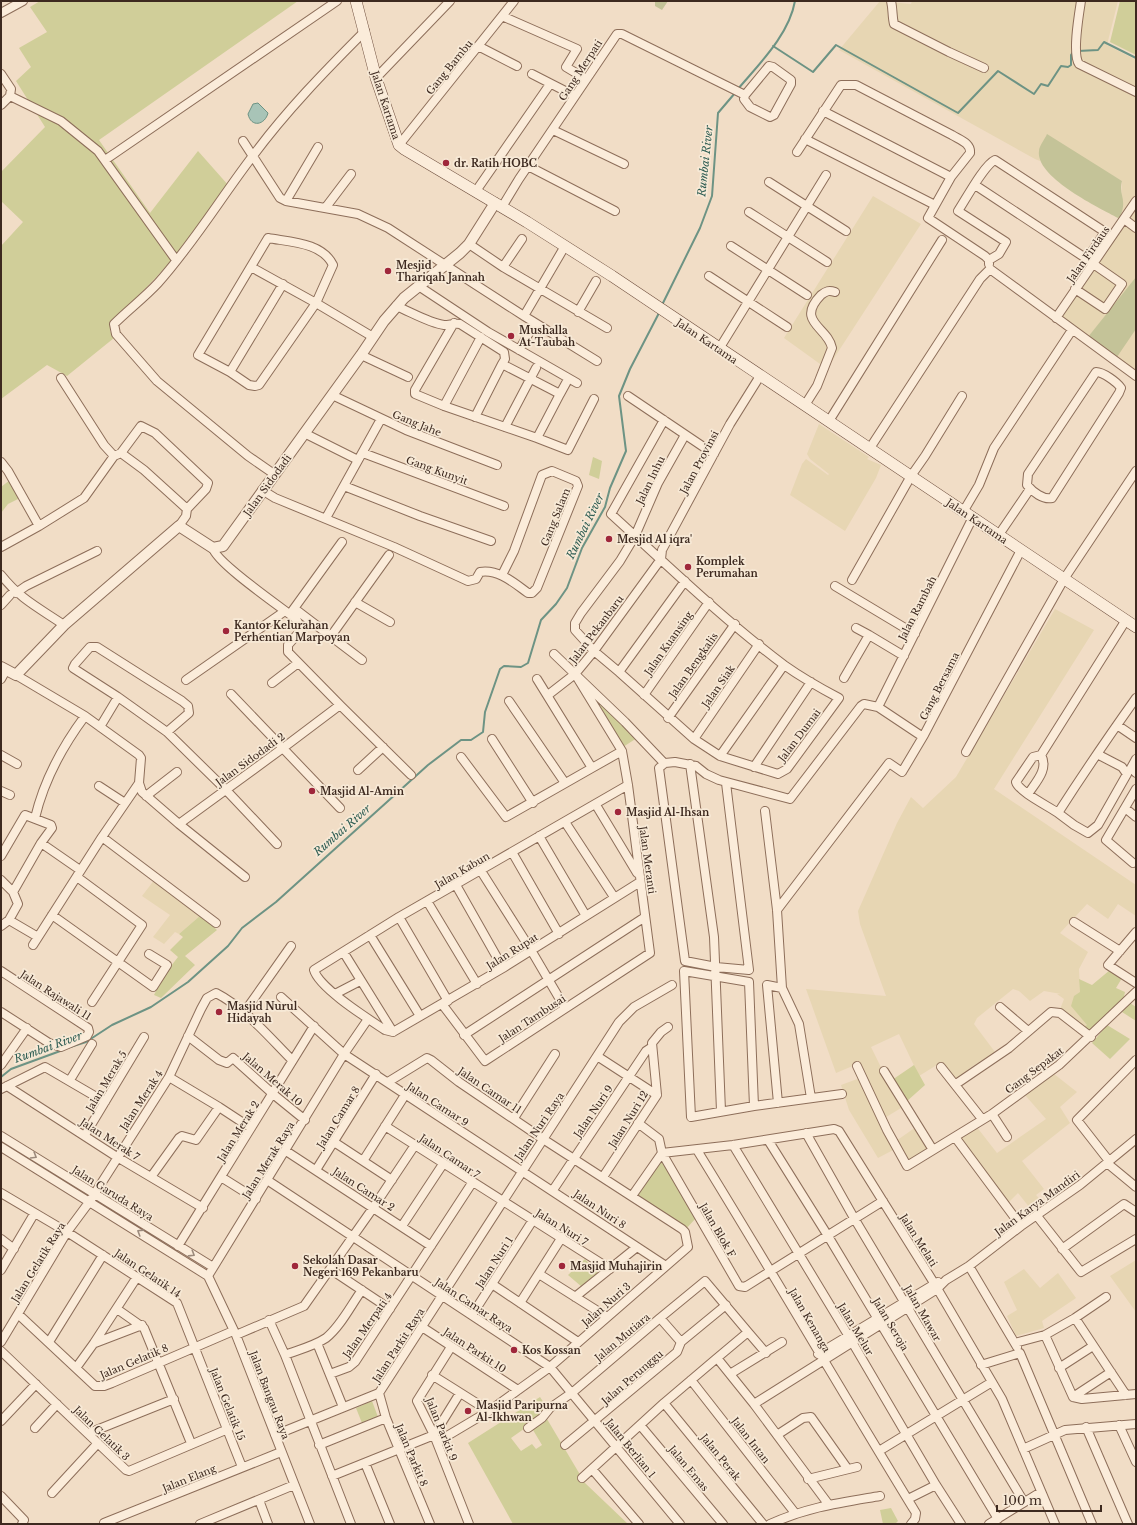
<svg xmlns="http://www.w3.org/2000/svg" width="1137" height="1525" font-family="'Libre Baskerville',serif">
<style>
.farmland{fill:#e7d6b3}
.green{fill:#d0ce99}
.cemetery{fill:#c4c398}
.water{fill:#a8c4b7;stroke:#6d9384}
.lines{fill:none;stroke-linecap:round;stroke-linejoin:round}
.stream{stroke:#6d9384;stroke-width:2}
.minor-casing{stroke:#8d6e5a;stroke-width:10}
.tertiary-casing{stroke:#8d6e5a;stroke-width:12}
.secondary-casing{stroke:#6f4f3e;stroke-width:12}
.minor{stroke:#fbecda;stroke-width:8}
.tertiary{stroke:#fbecda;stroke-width:10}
.secondary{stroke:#fbecda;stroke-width:11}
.oneway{stroke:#9c8a7c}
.poi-dot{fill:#9f273b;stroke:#f7e9d6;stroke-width:1.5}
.labels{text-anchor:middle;stroke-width:3.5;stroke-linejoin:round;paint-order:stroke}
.street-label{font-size:10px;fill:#3d291f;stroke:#f7e9d6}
.poi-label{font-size:10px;font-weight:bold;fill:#3d291f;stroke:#f7e9d6;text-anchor:start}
.water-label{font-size:11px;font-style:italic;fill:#2e5d53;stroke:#f7e9d6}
</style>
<rect width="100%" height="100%" fill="#f1ddc6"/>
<path class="farmland" d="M880,1L911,4L912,1H1118L1107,45L1136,60V376L1056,318L1120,217L1122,181L1105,171L1039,150L1040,161L1035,159L839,50Z
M873,196L921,224L827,369L784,338Z
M819,424L869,457L867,459L881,465L876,478L845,531L790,495L802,464L806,459L828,475L829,474L810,459L807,454Z
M1055,609L1094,630L994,789L1136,885V916L1118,904L1108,919L1087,904L1060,933L1088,952L1079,969L1080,992L1087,1025L1081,1028L1059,1012L1064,999L1057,994H1061L1044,991L1030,1001L1019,991L1013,989L977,1018L974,1024L995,1052L970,1068L956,1081L940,1063L919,1076L899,1034L871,1047L901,1108L883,1119L896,1141L916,1127L928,1149L906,1164L895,1149L878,1158L849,1110L841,1085L860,1078L855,1065L836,1073L806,989L886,996L860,924L858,911L897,823L911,797L923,808L956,777Z
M155,879L201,915L179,934L175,932L164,944L153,937L170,915L142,896Z
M1054,1074L1077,1092L1060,1107L1070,1123L1022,1161L1044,1189L1036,1195L1044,1204L1034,1213L1018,1193L1007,1204L959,1138L976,1126L997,1153L1046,1119L1025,1095Z
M1136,1260V1312L1110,1276Z
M1024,1269L1040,1288L1058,1273L1076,1298L1042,1321L1044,1328L1016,1336L1007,1316L1017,1310L1004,1282Z"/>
<path class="green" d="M40,1H298L99,140L150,213L198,151L229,186L179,253L110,326V331L114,338L67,376L47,365L1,399V246L23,222L1,201V172L45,127L16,81L31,67L19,48L47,32L30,7Z
M1120,1H1136V55L1110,42Z
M593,457L602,461L599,479L589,475Z
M10,480L20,498L8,504L1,513V487Z
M583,684L637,738L623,747Z
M201,915L217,930L185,956L195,965L161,998L154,995L164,975L178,957L170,950L183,937L179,934Z
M1110,970L1122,978L1116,988L1125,992L1123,1001L1091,1032L1081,1028L1087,1025L1071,1006L1074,996L1080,992L1079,979L1092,985Z
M1130,1003L1136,1007V1021L1122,1012Z
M1107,1025L1130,1039L1110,1059L1092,1043Z
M914,1065L925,1085L906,1102L892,1080Z
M660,1159L696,1218L685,1230L636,1198Z
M585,1259L598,1273L582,1287L568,1275Z
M540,1397L546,1406L543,1414L538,1419L511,1438L521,1451L532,1444L536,1449L542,1445L533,1430L547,1419L585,1483L628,1524H513L468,1443Z
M372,1401L378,1417L362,1423L356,1408Z
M891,1508L898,1521L895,1524H883L880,1510Z"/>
<path class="cemetery" d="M655,1H668L662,10L655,6Z
M1047,134L1122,181C1118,196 1128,198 1120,217L1118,218C1099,208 1035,177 1039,151C1039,146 1045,139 1047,134Z
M1136,277V329L1117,357L1088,337Z"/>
<path class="water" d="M258,103L268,113C265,125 251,128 248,114L253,104Z"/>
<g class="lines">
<path class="stream" d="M773,46L813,72L836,45L958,113L998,71L1034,94L1041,84L1048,86L1061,66L1068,67L1071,65V55L1073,52
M1078,51L1098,50L1104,42L1136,58
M738,89C759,64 789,35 795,1
M662,305L700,228L712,196L718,113L735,93
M67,1048L86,1042L112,1025L151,1007L188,982L228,946L242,928L276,902L428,765L461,740H471L483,732L485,712L500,669L504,666L521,667L528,663L541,620L556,604L567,588L582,548L605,507L610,488L626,451L619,396L630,369L659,313
M1,1077L11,1069L63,1050"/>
<defs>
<path id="minor" d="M891,1C893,9 892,16 894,24L949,52L984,68
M1081,1C1079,14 1072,54 1079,64L1136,92
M1,13L23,1
M502,16L577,49L566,67L586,79
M478,46L517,66
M1,74L11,89L10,96L1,105
M532,74L575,96
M376,78L450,1
M10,96L61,121L98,151L176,260
M823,111L951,177
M553,130L624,164
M805,139L935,205
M243,141L280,198L286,201L358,214L388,228L524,316L597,361
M399,145L514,1
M797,152L841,85H856L952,135C960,140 971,143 970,153L951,177L928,218L985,256L989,260V264
M105,160L337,1
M528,166L615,211
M769,182L846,231
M975,185L1087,259L1105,232L995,160C984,165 966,199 958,211L1006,242L999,254L989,260
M476,191L548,87
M286,201L318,147
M326,207L351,174
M502,207L519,179L617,34H622L745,95L769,66L773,67L791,80V84L774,115L770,117L750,107L744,99L745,95
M749,212L827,262
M1124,219L1136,228
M268,238C289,242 322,242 333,265L316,303L259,385L255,386L249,385L230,372L198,355Z
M469,244L503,267L607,328
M731,246L807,295
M251,267L316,303L373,337
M503,267L522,239
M709,276L787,327
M420,287L488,332L577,383
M1075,289L1105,309L1122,284L1089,261
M396,306C411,312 429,323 444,325C450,325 454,323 460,324L504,352L505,359L502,364L560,394L537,438L444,406L415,394V390L454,323
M578,312L596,281
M524,316L565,246
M1056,318L1136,201
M719,349L826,175
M519,350L535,323
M361,355L408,377
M230,372L283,284
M1096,372C1103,372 1117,382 1121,388L1119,393L1052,498C1043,500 1033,492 1027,485L1028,474Z
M61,378L104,445L114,456L121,453L144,470L187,509L186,516L179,526
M560,394L566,383
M332,395L406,430L497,465
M628,396L714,454
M805,405L817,386L832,348C828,327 795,322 821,295C826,291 829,290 835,292
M444,406L481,337
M475,417L502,364
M664,420L611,514C666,564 724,620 784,665C801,677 820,688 839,698L787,769L778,774L720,756L694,739L619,672L594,651L575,630V623L581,613L620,561L635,536L658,483L685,435
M829,421L942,240
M505,427L536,368
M304,433L358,460
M537,438L568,450L594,399
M870,448L980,279L990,269L1136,376
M121,453L141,426L155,433L208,483L206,489L187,509
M363,453L504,506
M1,462L8,471L39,526
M274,474L248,456L157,381L116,334L114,324C128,310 144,298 158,283C193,244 220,199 252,157C286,111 325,71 365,31
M344,486L420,516L491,541
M262,490L275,498L394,547L468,581L476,579L480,572C499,569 514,583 528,593H532L537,588L576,491L578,486L576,481L552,471L542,475L514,551L502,575
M963,512L979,485L994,448L1072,330
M326,518L381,419
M998,536L1030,489
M1,547L39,526L84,498L114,456
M1,575C20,599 39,608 64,625
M852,580L911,476L925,456L962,396
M835,586L915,634
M16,593L26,586L97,551
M355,602L390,622
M1,605L10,595
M295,609L362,660
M290,614L342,542
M856,628L869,635
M331,636L389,555
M554,654L625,722L664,763
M619,672L685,581
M16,675L85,716L139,755L141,758L139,783L142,792L179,824L283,748L340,705L288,652V645L302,629L296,619C282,608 215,562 213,548
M844,678L869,635L904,656
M1,679L6,670
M537,679L592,768L622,751
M186,680L285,611
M272,683L298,663
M231,694L340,808
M548,695L575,674L594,651L661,559L662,550L730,424L760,376
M644,695L709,602
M509,701L565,783
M340,705L411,775
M878,707L973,517
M668,718L735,624
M1117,725L1136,738
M100,727L118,697
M167,732L189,713L188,706L182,701L97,647H90L75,664L73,668L118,697L167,732L226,790L277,844
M492,739L533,803
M694,739L759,644
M966,752L1064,579L1136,471
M1097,754L1122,767L1127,774L1098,825L1088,833L1074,825L1058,813C1083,774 1109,736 1136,698
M1,755L17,764
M720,756L784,665
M461,757L506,817L592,768
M1136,759L1131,768L1136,773
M690,764L714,937L721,1111
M754,767L811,682
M358,770L383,747
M726,783L749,970L716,967L685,961L659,768L665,763L675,762L696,766L706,774L719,780L790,799L861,706L864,704L878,707L920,735H924L1021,550
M99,786L125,803
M1,791L10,795
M1028,794C1036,782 1049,769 1041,755
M146,796L177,772
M596,805L637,873
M1125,808L1136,817
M765,811L777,910L782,988L799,1024L811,1098
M1058,813C1048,806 1019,792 1016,782L1033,757L1041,755L1126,620
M35,818C44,780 62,747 85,716
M565,822L614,897
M179,824L245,877
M539,836L586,916
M102,837L216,923
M512,852L559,934
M1,856L25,815L51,825L52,828L41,843
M1133,863L1106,840L1136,789
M481,871L531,950L565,1008
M77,877L142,925L92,1002
M1,880L13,892L41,843L80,870
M456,885L503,968
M427,901L477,984
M777,910L889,763L902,772L924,735
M52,915L153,987L167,965L149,954
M399,917L448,1001
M9,920L18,904L13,892
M1074,922L1120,951
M1,926L9,920L38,937
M1136,932L1108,965L1136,983
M370,935L420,1016
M33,945L102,837L139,783
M344,953L393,1032
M1,971L88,1028L89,1032L87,1036L61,1047L49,1043L1,1012
M684,971L749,982L754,1106L691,1117Z
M335,994L360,981
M281,997L344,1054L666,1266
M442,1004L485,1061L650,953L628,785L622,751L575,674
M1000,1007L1028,1031
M243,1014L291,946
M393,1032L385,1030C367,1018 319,988 314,970L399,917L628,785
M393,1032L503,968L640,882
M464,1035L645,917
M188,1036L219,1060L227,1063L233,1058L273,1094L305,1120
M597,1056L657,1095
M1,1065L27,1028
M857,1066L887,1130L907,1166L992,1114L1059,1065L1136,992
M941,1067L982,1119
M884,1071L933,1150
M169,1077L219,1107L251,1128
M70,1080L92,1044
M388,1082L427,1058L431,1060L459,1082L543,1139L682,1229L685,1232L688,1247L550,1367L489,1411L437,1442
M956,1084L1009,1048L1051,1012L1060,1013L1091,1037
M7,1086L117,1157L203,1208
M1,1089L45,1067L105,1102
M778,1103L767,985L782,988
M754,1106L842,1094
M992,1114L1007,1137
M514,1118L555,1054
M638,1123L659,1139L662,1153L739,1286L745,1287L883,1201
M385,1126L610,1269
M806,1133L854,1218L1024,1502
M85,1135L144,1037
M1,1136L213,1267
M955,1137L1021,1226
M768,1140L828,1236L998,1519
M334,1142L392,1180
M733,1145L848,1335L936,1485L961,1524
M1,1147L208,1276
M697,1150C771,1270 842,1392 916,1513L915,1519L911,1524
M286,1151L431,1246
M662,1153L733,1145L834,1129L839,1131L934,1283L1002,1399L1055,1524
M363,1161L405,1095
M1109,1161L1077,1120L1136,1060
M1107,1163L1136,1187
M316,1170L376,1074
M151,1177L179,1138L182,1136L196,1140L219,1107
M221,1177L256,1199
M603,1177L657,1095L652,1043L661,1032L668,1027
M267,1180L550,1367L680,1524
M553,1190L646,1051L652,1047
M1,1193L67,1232L177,1303L242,1467
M632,1196L662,1153
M1037,1216L1081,1272L1136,1239
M402,1226L443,1164
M1,1239L14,1249
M178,1246L314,1026
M1062,1249L1124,1204L1136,1212
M969,1266L1017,1347
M330,1269L390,1309
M1,1270L34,1214
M539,1274L607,1317
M208,1276L344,1054L368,1019
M208,1276L236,1335L310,1524
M492,1284L578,1342
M937,1289L946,1280L969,1266L1021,1226L1080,1185L1136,1139
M575,1297L637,1247
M520,1303L562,1237
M117,1309L144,1328L191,1443
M18,1314L95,1386H104L112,1383L233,1331
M472,1315L533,1220
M660,1318L705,1281L748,1332L717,1358
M1075,1318L1126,1395
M269,1320L285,1355L351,1524
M422,1327L518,1390
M748,1332L766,1353
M236,1335L304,1306L373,1208L415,1145
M1045,1335L1073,1397L1082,1399L1136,1394
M1,1342L67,1232L90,1201L169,1077L201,1009L207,998L216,993C245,1008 269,1037 292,1060
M49,1342L103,1255
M95,1343L142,1325
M317,1343L343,1407
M1015,1343L1045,1335L1075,1318L1106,1297
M451,1347L417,1401L434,1435L469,1524
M1,1351L126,1470L129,1471L228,1429
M818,1354L938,1282
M285,1355C298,1350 314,1346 326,1338C341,1326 351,1305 362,1290
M981,1365L1020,1353L1092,1524
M76,1368L94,1343L137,1277
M1059,1368L1093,1346
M330,1374L349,1367L355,1362L472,1183
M730,1374L782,1342
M432,1375L489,1411
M691,1380L795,1513
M379,1393L386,1418L430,1524
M1073,1397L1111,1372
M664,1403L763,1524
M754,1404L937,1289
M1,1421L36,1384
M640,1425L723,1524
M1119,1425L1136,1462
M1086,1427L1128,1524
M35,1428L57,1404
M528,1428L542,1418L550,1408L573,1392L660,1318L681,1342
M89,1433L174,1399
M275,1435L379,1393L619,1022L634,1007L672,985
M777,1435L803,1418L811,1417L847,1468
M319,1445L386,1418
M565,1445L677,1352L681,1342L726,1305
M1023,1449L1065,1430L1136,1424
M879,1451L992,1382
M365,1463L390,1524
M592,1469L639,1524
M332,1476L434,1435L460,1393
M582,1478L664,1403L717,1358L754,1404L829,1505
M808,1479L857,1467
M52,1493L98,1443
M1,1496L24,1520L22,1524
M908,1499L936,1485
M259,1500L268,1524
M104,1523L281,1452
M200,1524L294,1485
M770,1524C808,1507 839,1503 880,1496
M989,1524L1041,1492"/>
<path id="tertiary" d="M1,667L16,675L64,625L179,526L213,548L223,546L361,355L384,321L404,298L460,253L469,244L495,203"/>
<path id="secondary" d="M356,1L376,78L399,145L404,149L527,222L612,276L1136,627"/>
</defs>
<use href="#minor" class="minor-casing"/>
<use href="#tertiary" class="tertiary-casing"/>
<use href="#secondary" class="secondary-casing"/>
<use href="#minor" class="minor"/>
<use href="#tertiary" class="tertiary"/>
<use href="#secondary" class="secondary"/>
</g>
<defs><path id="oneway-chevron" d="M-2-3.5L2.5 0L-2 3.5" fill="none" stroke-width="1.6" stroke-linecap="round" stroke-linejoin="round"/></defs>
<g class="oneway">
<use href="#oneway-chevron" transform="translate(34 1156) rotate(31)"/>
<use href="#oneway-chevron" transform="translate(140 1232) rotate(-148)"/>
<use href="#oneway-chevron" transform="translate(192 1254) rotate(32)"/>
</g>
<g class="poi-dot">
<circle cx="446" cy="163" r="4"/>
<circle cx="388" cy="271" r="4"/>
<circle cx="511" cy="336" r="4"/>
<circle cx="609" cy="539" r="4"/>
<circle cx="688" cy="567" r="4"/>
<circle cx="226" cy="631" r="4"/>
<circle cx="312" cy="791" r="4"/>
<circle cx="618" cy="812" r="4"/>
<circle cx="219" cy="1012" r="4"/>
<circle cx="295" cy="1266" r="4"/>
<circle cx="562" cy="1266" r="4"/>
<circle cx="514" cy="1350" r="4"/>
<circle cx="468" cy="1411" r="4"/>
</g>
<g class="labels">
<g class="street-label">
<text transform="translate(449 67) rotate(-51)" y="4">Gang Bambu</text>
<text transform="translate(580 70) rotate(-57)" y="4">Gang Merpati</text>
<text transform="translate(386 105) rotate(72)" y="4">Jalan Kartama</text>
<text transform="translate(1088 254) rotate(-55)" y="4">Jalan Firdaus</text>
<text transform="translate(707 341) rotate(34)" y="4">Jalan Kartama</text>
<text transform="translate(417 423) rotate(22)" y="4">Gang Jahe</text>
<text transform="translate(699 462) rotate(-62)" y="4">Jalan Provinsi</text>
<text transform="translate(437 470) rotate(20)" y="4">Gang Kunyit</text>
<text transform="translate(650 480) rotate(-64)" y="4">Jalan Inhu</text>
<text transform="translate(267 485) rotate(-54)" y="4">Jalan Sidodadi</text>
<text transform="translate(555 517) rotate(-68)" y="4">Gang Salam</text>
<text transform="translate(977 521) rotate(34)" y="4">Jalan Kartama</text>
<text transform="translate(917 608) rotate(-63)" y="4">Jalan Rambah</text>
<text transform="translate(596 629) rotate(-53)" y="4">Jalan Pekanbaru</text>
<text transform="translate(668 643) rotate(-55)" y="4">Jalan Kuansing</text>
<text transform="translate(693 665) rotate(-55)" y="4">Jalan Bengkalis</text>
<text transform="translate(718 686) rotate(-55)" y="4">Jalan Siak</text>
<text transform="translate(939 686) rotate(-63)" y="4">Gang Bersama</text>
<text transform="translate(799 735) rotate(-53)" y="4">Jalan Dumai</text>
<text transform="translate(250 759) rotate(-36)" y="4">Jalan Sidodadi 2</text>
<text transform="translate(648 860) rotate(82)" y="4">Jalan Meranti</text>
<text transform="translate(462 870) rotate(-30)" y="4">Jalan Kabun</text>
<text transform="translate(512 951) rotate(-32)" y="4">Jalan Rupat</text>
<text transform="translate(56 995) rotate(33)" y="4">Jalan Rajawali 11</text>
<text transform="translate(532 1018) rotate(-33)" y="4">Jalan Tambusai</text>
<text transform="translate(1034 1070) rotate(-37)" y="4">Gang Sepakat</text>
<text transform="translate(273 1079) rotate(41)" y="4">Jalan Merak 10</text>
<text transform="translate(106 1081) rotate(-59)" y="4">Jalan Merak 5</text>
<text transform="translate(490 1090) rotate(34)" y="4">Jalan Camar 11</text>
<text transform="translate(141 1100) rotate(-57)" y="4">Jalan Merak 4</text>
<text transform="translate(438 1104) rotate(33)" y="4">Jalan Camar 9</text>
<text transform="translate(593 1111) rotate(-56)" y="4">Jalan Nuri 9</text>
<text transform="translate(338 1117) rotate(-58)" y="4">Jalan Camar 8</text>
<text transform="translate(628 1119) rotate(-58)" y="4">Jalan Nuri 12</text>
<text transform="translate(539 1126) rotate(-56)" y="4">Jalan Nuri Raya</text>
<text transform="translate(238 1131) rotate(-58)" y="4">Jalan Merak 2</text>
<text transform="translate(110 1139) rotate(33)" y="4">Jalan Merak 7</text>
<text transform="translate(450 1156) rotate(34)" y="4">Jalan Camar 7</text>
<text transform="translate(268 1160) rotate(-58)" y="4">Jalan Merak Raya</text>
<text transform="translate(364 1189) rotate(33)" y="4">Jalan Camar 2</text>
<text transform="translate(113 1193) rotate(32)" y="4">Jalan Garuda Raya</text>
<text transform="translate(1037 1203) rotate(-36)" y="4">Jalan Karya Mandiri</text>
<text transform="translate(600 1209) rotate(34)" y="4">Jalan Nuri 8</text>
<text transform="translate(562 1227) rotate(32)" y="4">Jalan Nuri 7</text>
<text transform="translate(718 1230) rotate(60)" y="4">Jalan Blok F</text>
<text transform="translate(919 1240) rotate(58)" y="4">Jalan Melati</text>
<text transform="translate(38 1262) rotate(-58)" y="4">Jalan Gelatik Raya</text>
<text transform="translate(494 1262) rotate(-57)" y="4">Jalan Nuri 1</text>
<text transform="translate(148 1273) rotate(34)" y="4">Jalan Gelatik 14</text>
<text transform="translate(606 1304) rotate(-41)" y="4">Jalan Nuri 3</text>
<text transform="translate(474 1305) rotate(33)" y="4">Jalan Camar Raya</text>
<text transform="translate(923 1313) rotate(60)" y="4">Jalan Mawar</text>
<text transform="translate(810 1320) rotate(60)" y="4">Jalan Kenanga</text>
<text transform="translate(891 1324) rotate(59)" y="4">Jalan Seroja</text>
<text transform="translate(367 1325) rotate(-55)" y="4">Jalan Merpati 4</text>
<text transform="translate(856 1329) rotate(59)" y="4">Jalan Melur</text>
<text transform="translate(622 1337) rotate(-40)" y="4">Jalan Mutiara</text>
<text transform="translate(398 1345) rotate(-57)" y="4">Jalan Parkit Raya</text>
<text transform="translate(475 1350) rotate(33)" y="4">Jalan Parkit 10</text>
<text transform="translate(134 1361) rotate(-23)" y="4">Jalan Gelatik 8</text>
<text transform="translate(632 1377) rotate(-41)" y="4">Jalan Perunggu</text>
<text transform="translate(270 1395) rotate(69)" y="4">Jalan Bangau Raya</text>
<text transform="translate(228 1404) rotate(68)" y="4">Jalan Gelatik 15</text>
<text transform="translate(442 1429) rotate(68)" y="4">Jalan Parkit 9</text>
<text transform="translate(102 1433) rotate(44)" y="4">Jalan Gelatik 3</text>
<text transform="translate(751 1440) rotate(52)" y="4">Jalan Intan</text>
<text transform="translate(631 1448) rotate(51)" y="4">Jalan Berlian 1</text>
<text transform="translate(412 1455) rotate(67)" y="4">Jalan Parkit 8</text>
<text transform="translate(721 1457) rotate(51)" y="4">Jalan Perak</text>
<text transform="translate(689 1468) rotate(50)" y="4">Jalan Emas</text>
<text transform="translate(189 1478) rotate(-22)" y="4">Jalan Elang</text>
</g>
<g class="poi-label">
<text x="454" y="167">dr. Ratih HOBC</text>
<text x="396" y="269">Mesjid<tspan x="396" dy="12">Thariqah Jannah</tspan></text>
<text x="519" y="334">Mushalla<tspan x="519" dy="12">At-Taubah</tspan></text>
<text x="617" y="543">Mesjid Al iqra'</text>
<text x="696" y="565">Komplek<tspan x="696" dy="12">Perumahan</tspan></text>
<text x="234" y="629">Kantor Kelurahan<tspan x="234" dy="12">Perhentian Marpoyan</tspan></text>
<text x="320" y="795">Masjid Al-Amin</text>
<text x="626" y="816">Masjid Al-Ihsan</text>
<text x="227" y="1010">Masjid Nurul<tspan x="227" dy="12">Hidayah</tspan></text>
<text x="303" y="1264">Sekolah Dasar<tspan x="303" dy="12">Negeri 169 Pekanbaru</tspan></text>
<text x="570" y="1270">Masjid Muhajirin</text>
<text x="522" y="1354">Kos Kossan</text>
<text x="476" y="1409">Masjid Paripurna<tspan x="476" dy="12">Al-Ikhwan</tspan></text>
</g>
<g class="water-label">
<text transform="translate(705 161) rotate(-84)" y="4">Rumbai River</text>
<text transform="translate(585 526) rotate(-64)" y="4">Rumbai River</text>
<text transform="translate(342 830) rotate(-41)" y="4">Rumbai River</text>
<text transform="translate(48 1047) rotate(-20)" y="4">Rumbai River</text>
</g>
</g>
<rect width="1137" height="1525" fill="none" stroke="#3d291f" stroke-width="4"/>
<path d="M997 1505v6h104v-6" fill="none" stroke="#3d291f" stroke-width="2"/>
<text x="1003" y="1505" font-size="12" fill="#3d291f" stroke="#f7e9d6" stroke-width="3" paint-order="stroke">100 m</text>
</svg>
